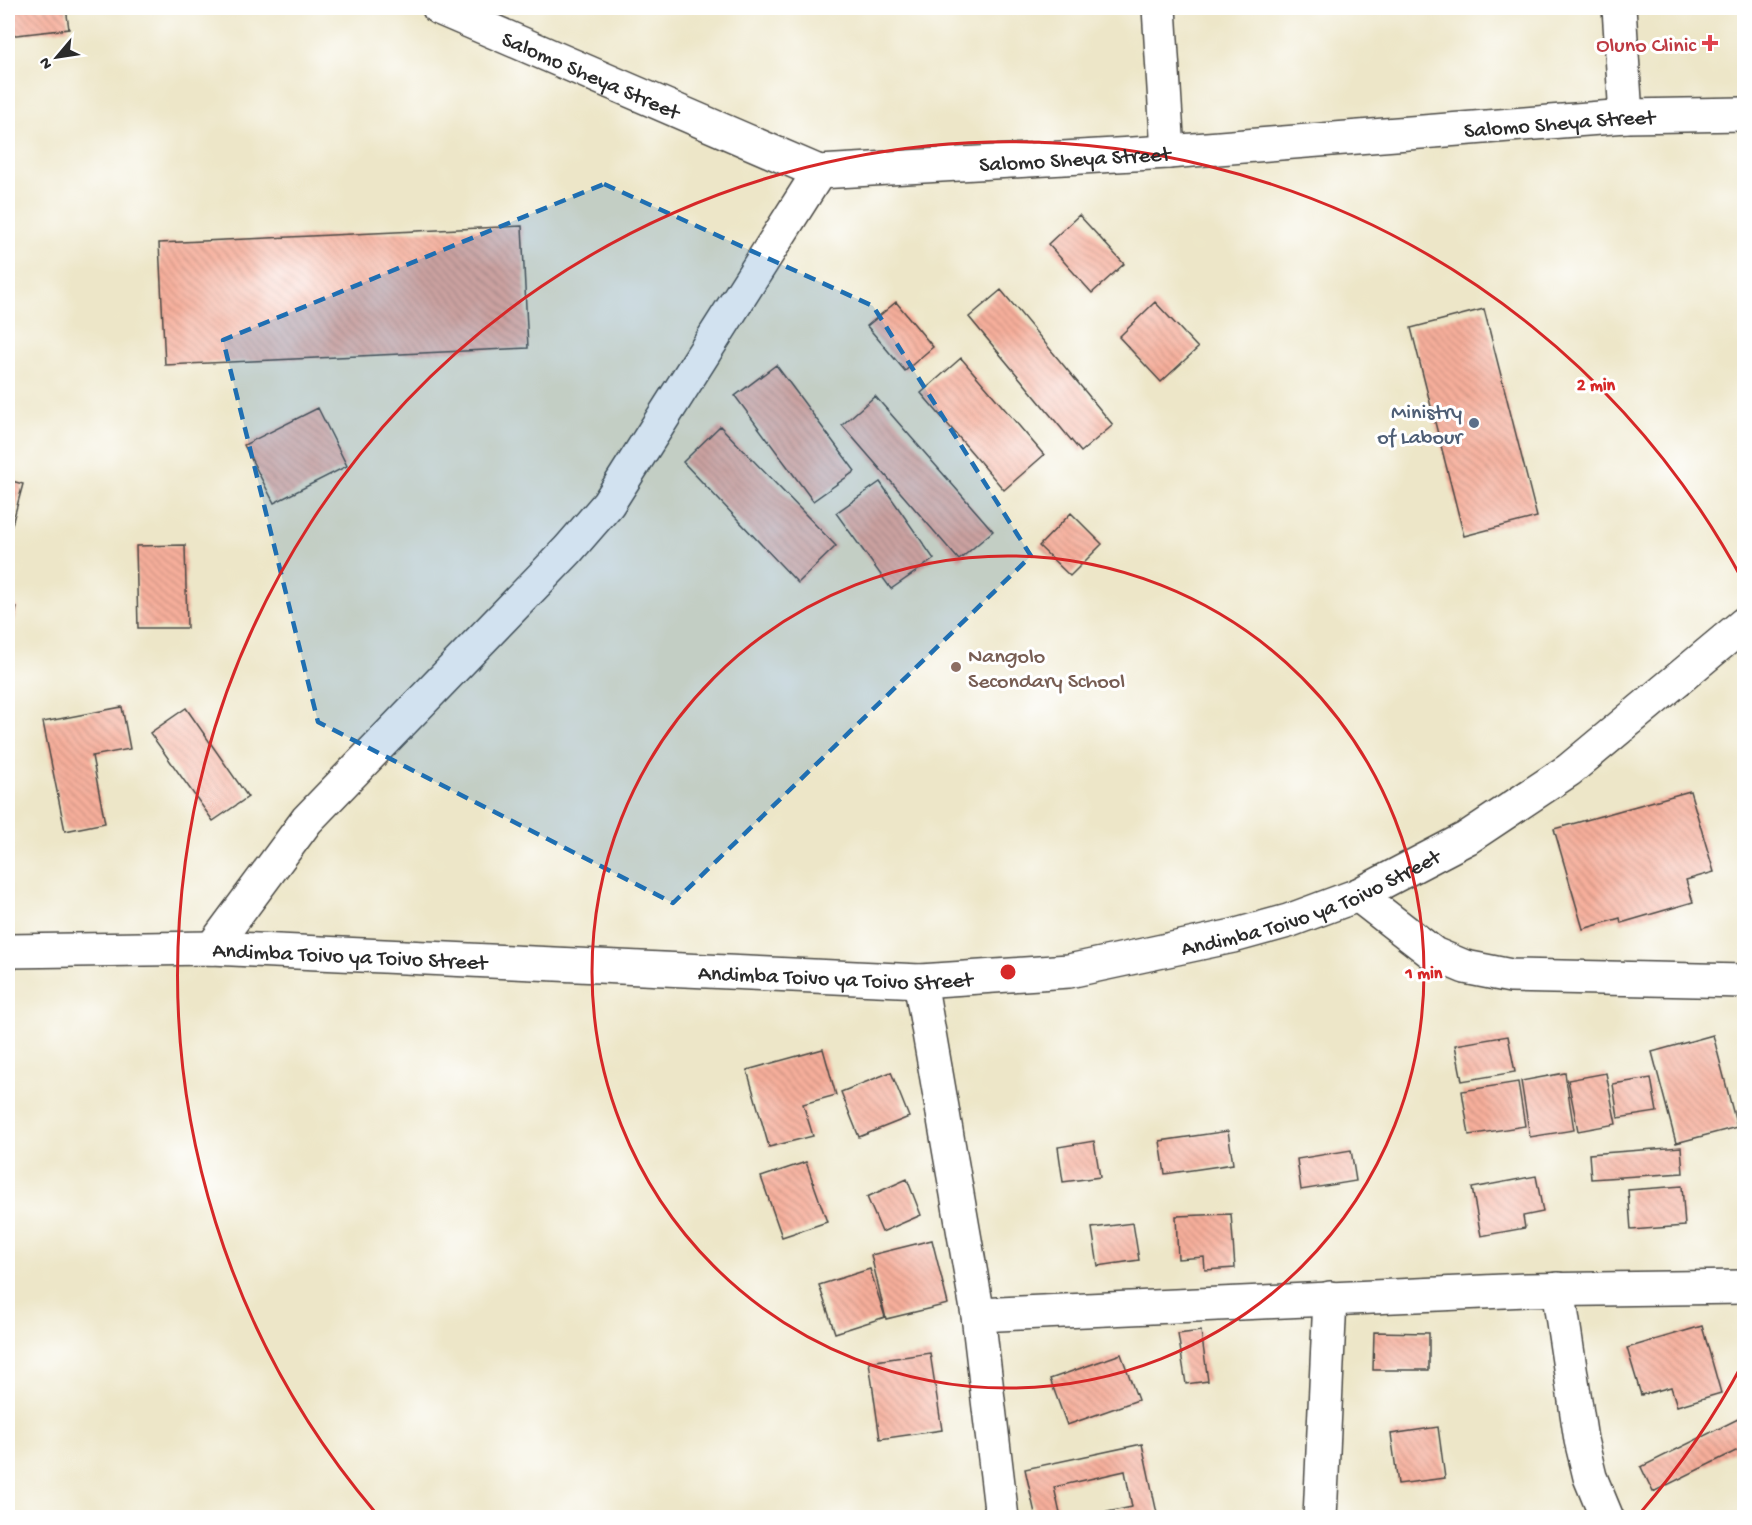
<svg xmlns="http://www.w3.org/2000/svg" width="1752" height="1525" font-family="'Gochi Hand',sans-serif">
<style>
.building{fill:url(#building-back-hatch)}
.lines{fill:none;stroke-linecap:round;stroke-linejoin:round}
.street-casing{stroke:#484743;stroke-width:36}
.secondary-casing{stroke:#484743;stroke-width:36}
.street{stroke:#fff;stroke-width:33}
.secondary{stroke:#fff;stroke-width:33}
.marked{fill:#1f6fb2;fill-opacity:0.2;stroke:#1f6fb2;stroke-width:4.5;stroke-dasharray:12 8;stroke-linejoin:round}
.ring{fill:none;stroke:#d62828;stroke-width:3}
.health-dot{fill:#e0444e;stroke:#fff;stroke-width:2}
.service-dot{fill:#5c6f8a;stroke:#fff;stroke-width:2}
.education-dot{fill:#8d6e63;stroke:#fff;stroke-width:2}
.labels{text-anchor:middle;stroke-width:6;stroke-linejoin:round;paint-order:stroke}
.health-label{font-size:22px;fill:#be3a42;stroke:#fff;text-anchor:end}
.street-label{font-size:22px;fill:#2b2b2b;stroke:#fff}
.service-label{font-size:22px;fill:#4e5e75;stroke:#fff;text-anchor:end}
.education-label{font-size:22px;fill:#785e54;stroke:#fff;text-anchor:start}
.centre{fill:#d62828;stroke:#fff;stroke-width:3}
.ring-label{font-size:18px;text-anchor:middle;font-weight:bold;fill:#d62828;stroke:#fff;stroke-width:6;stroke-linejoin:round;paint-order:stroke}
</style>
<defs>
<pattern id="building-back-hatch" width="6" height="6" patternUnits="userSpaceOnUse" patternTransform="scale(1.5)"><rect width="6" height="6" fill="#f7af9b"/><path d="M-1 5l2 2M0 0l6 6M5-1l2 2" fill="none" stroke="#c88f7f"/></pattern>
</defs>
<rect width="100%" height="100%" fill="#fff"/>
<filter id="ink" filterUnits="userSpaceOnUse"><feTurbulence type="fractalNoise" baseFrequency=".0167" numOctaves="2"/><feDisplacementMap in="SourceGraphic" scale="12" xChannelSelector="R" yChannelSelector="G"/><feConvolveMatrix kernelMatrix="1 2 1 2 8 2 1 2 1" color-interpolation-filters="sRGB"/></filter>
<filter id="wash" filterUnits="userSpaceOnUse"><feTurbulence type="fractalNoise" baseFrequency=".008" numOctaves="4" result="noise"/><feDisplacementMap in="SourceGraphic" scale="24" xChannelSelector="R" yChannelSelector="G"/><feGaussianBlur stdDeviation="1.35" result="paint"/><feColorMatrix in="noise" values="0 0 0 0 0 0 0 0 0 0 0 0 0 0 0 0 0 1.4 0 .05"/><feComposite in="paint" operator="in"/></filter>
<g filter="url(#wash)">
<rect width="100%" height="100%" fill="#ede6c8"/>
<g id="blocks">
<path class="building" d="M8,8H66L69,29L8,36Z
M1079,215L1124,264L1092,293L1048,244Z
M522,226L528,348L165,365L159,243Z
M1001,290L1113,425L1081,452L969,317Z
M896,302L933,347L905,371L867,326Z
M1155,302L1198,348L1161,382L1119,337Z
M1484,309L1537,517L1464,536L1411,328Z
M961,358L1044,455L1004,490L921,393Z
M776,365L855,471L813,501L735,396Z
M875,396L993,531L959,560L842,425Z
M318,408L347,466L274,503L244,445Z
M720,426L836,546L798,583L683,462Z
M8,480L23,484L8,539Z
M880,482L934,559L891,589L836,513Z
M1071,513L1102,544L1070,576L1039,546Z
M185,545L187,628H138L136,546Z
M8,605L17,607L8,645Z
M122,707L130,749L92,756L105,823L65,831L43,722Z
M186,708L248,797L213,821L150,733Z
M1690,791L1714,872L1686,880L1693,902L1621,923L1620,918L1583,929L1554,829Z
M1713,1035L1737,1127L1676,1143L1652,1052Z
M1508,1036L1515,1072L1462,1081L1455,1045Z
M823,1049L836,1095L803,1104L813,1136L769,1147L747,1070Z
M891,1072L909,1117L859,1137L841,1092Z
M1565,1073L1574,1130L1530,1137L1521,1081Z
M1606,1073L1616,1124L1578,1131L1568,1080Z
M1651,1078L1657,1112L1618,1118L1613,1084Z
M1518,1082L1525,1126L1469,1135L1462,1091Z
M1228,1131L1233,1164L1165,1174L1160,1141Z
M1094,1141L1100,1177L1063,1182L1058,1147Z
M1681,1147L1683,1173L1591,1179L1589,1154Z
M1351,1150L1356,1181L1301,1190L1297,1159Z
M806,1162L827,1222L782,1237L761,1177Z
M1536,1176L1543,1212L1523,1216L1525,1228L1481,1236L1472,1188Z
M907,1179L921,1215L882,1232L867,1197Z
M1682,1186L1685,1226L1631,1230L1628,1190Z
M1231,1214L1235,1268L1205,1270L1204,1257L1178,1259L1176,1216Z
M1133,1223L1139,1260L1098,1266L1092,1228Z
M932,1240L948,1304L886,1319L871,1255Z
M870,1269L885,1317L835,1333L819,1285Z
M1702,1326L1721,1393L1677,1406L1671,1387L1641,1395L1627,1348Z
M1201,1331L1208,1381L1186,1384L1178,1334Z
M1374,1332L1429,1333V1370H1373Z
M930,1353L942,1430L880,1439L869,1362Z
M1121,1354L1138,1400L1067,1425L1050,1379Z
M1744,1416V1447L1653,1492L1641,1467Z
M1438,1427L1445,1478L1398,1484L1391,1434Z
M1142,1444L1158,1518H1109L1107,1512L1132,1507L1125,1471L1054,1487L1061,1518H1036L1025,1469Z"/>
</g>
</g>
<g filter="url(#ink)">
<use href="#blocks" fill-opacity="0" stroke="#484743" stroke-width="1.5"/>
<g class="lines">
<defs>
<g id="street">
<path id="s1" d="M439,8L819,172L1168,152L1626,116L1744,114"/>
<path d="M1159,8L1168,152"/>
<path d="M1619,8L1626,116"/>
<path d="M1358,895L1434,954L1465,967L1511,976L1744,981"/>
<path d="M212,948L307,820L568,550L608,504L819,172"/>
<path d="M920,981L978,1315L1002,1518"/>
<path d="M1558,1289L1581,1440L1590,1477L1607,1518"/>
<path d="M978,1315L1526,1290L1744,1287"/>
<path d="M1320,1518L1330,1298"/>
</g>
<g id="secondary">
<path id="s2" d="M8,951L212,948L920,981L1069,971L1233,936L1288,921L1358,895L1467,838L1569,770L1744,624"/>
</g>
</defs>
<use href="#street" class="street-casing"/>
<use href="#secondary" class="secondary-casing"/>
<use href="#street" class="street"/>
<use href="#secondary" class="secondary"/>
</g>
</g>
<path class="marked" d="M604,184L873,306L1031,556L673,903L318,722L223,340Z"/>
<g class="ring">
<circle cx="1008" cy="972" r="416"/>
<path d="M1743 1363A832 832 0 0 1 1641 1512M375 1512A832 832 0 1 1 1743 581"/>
</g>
<path class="health-dot" d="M1707 34h6v6h6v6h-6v6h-6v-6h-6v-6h6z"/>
<circle class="service-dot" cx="1474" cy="423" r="6"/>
<circle class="education-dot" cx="956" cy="667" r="6"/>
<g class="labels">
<g class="health-label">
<text x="1696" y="51">Oluno Clinic</text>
</g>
<g class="street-label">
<text dy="8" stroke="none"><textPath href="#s1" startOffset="166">Salomo Sheya Street</textPath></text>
<text dy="8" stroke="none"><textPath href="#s1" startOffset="1156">Salomo Sheya Street</textPath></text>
<text dy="8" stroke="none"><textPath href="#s1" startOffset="670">Salomo Sheya Street</textPath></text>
<text dy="8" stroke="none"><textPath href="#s2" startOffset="1314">Andimba Toivo ya Toivo Street</textPath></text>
<text dy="8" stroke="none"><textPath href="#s2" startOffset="342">Andimba Toivo ya Toivo Street</textPath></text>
<text dy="8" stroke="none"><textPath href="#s2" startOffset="828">Andimba Toivo ya Toivo Street</textPath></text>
</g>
<g class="service-label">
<text x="1462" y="418">Ministry<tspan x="1462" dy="25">of Labour</tspan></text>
</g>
<g class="education-label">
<text x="968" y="662">Nangolo<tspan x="968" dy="25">Secondary School</tspan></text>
</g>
</g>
<circle cx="1008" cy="972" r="9" class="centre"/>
<g class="ring-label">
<text x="1596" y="390">2 min</text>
<text x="1424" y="978">1 min</text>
</g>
<rect width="1752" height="1525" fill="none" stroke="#fff" stroke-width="30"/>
<g transform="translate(57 57) rotate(241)" stroke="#ffffff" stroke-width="4.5" paint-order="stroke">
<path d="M0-4.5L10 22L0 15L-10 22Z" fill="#2b2b2b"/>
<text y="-9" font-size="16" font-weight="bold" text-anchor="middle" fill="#2b2b2b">N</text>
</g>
</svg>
